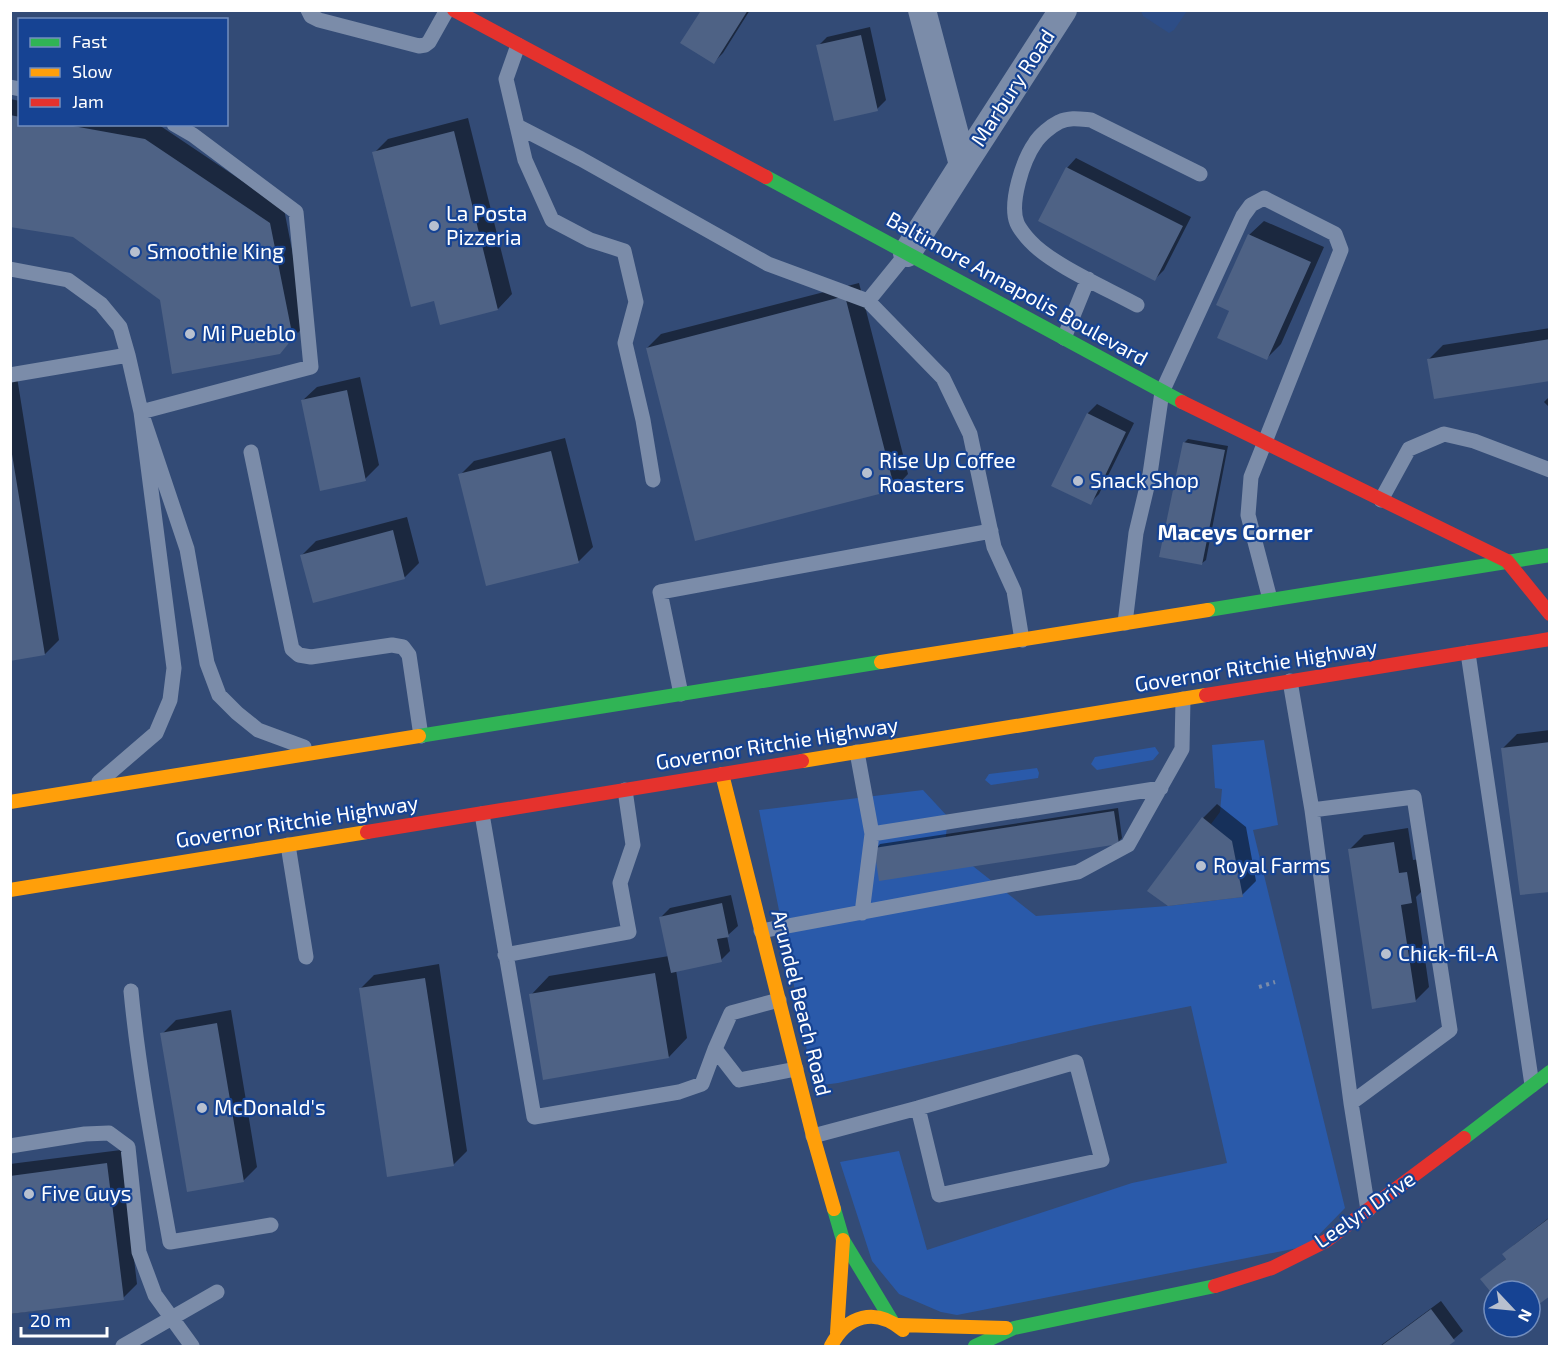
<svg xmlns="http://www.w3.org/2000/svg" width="1560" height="1357" font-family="'Exo 2',sans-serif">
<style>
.green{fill:#2a5aaa}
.water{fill:#2d4d86}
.shadow{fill:#0007}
.building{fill:#4e6285}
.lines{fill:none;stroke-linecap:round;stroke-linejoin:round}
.path{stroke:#7b8ca9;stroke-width:4;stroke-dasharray:3 4.5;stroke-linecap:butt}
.lane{stroke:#7b8ca9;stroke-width:15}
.street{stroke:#7b8ca9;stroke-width:28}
.fast{stroke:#30b455;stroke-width:14}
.slow{stroke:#ff9f0a;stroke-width:14}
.jam{stroke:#e5322d;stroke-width:14}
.poi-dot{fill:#b8c0cf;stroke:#164393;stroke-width:2}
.labels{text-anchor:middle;stroke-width:4.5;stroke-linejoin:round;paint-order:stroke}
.street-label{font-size:21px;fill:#fff;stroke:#164393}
.poi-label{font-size:21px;fill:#fff;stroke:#164393;text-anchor:start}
.neighbourhood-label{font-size:22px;font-weight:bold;fill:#fff;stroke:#164393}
</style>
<rect width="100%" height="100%" fill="#334b76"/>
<path class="green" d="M1264,740L1278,825L1253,830L1345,1208L1308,1246L957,1315L941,1312L899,1294L872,1261L840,1162L899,1151L927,1250L1132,1183L1227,1163L1191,1006L1095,1025L838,1083L814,1086L759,810L923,790L948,817L945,844L1036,916L1168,906L1242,897L1232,842L1211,824L1220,812L1222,789L1215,788L1212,745Z
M1155,747L1159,753L1153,760L1097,770L1091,764L1095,757Z
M1037,768L1039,773L1038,778L991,785L985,780L989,774Z"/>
<path class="water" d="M1141,11V10L1187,11L1174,30L1169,33L1143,16Z"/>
<path class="shadow" d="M700,10H750L723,53L714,62Z
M870,27L886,100L877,109L818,46L827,37Z
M10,99L20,101V124L159,125L284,209L306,322L298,333L296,331L288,341H291L279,352L161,300L74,236L10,225Z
M468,118L512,294L498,309L441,323L435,299L374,153L388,139Z
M1076,158L1191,217L1164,270L1155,279L1067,168Z
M1264,221L1324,247L1281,344L1267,358L1231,310L1249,235Z
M859,283L908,474L894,489L647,348L661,334Z
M1550,328V379L1429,359L1443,345Z
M17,377L59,640L45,654L10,659V378Z
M360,377L379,465L365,479L302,401L317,387Z
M1548,398H1550V408L1544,402Z
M1097,404L1134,423L1099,494L1090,503L1053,485L1088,413Z
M565,438L593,547L579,561L488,584L460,475L474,461Z
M1188,439L1228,446L1206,560L1201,564L1184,443Z
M407,517L419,563L405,577L302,555L316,541Z
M1550,730V890L1503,748L1517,734Z
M1217,804L1246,827L1256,881L1242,895L1203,818Z
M1118,808L1122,838L1118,842L876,849L880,844Z
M1408,828L1413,860L1421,859L1425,888L1416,897L1429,987L1415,1001L1350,849L1364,835Z
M731,895L738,926L727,936L730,951L721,960L676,970L687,1038L669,1057L531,995L549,976L669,956L660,918L670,908Z
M439,964L467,1151L453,1165L360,989L374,975Z
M231,1010L257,1167L243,1181L162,1034L176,1020Z
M121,1150L137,1284L123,1298L10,1314V1164Z
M1550,1217V1294L1531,1308L1530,1291H1494V1294L1482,1279L1507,1258L1514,1245Z
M1441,1301L1463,1331L1446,1346H1380Z"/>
<path class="building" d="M697,10H748L714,64L680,43L700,12Z
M861,35L878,111L834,121L816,45Z
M10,115L20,117V124H62L145,139L270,223L293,338L280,354L172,374L160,300L73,237L10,227Z
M454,131L498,310L440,325L434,301L411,307L372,152Z
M1066,167L1183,226L1155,281L1038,221Z
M1248,234L1311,262L1267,360L1217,338L1229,311L1216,305Z
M845,296L895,490L695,541L646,348Z
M1550,339V381L1434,399L1427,359Z
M347,390L366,481L320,491L301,400Z
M1087,413L1126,432L1091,505L1051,486Z
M10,442L45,655L10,661Z
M1183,442L1225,450L1202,565L1159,557Z
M551,451L579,563L486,586L458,474Z
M393,530L405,579L313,603L300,555Z
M1550,742V892L1520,895L1501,748Z
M1114,811L1119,844L879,881L874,848Z
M1202,817L1232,841L1243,897L1168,906L1147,891Z
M1394,842L1399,873L1407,872L1412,903L1401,905L1416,1002L1372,1009L1348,849Z
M722,903L729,937L717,939L722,962L671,973L659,917Z
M655,973L669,1058L543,1080L529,994Z
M425,978L454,1166L387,1177L359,988Z
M217,1023L244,1182L187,1192L160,1033Z
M107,1163L124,1300L10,1314V1176Z
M1548,1219L1550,1221V1296L1531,1310L1530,1291H1494V1296L1480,1279L1506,1259L1502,1254Z
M1431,1309L1455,1341L1448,1346H1381Z"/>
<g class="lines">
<path class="path" d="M1259,987L1275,982"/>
<path class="lane" d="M308,10L311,16L319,20L419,46L425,45L429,42L447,10
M518,45L506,79L525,160L552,220L590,240L624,251L636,302L625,343L643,420L653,480
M10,87L20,89
M517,126L581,159L768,264L868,301L907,253
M10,269L68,280L101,304L120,327L128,355
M868,301L943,378L970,434L994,547L1014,591L1022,640
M1137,305C1108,289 1052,265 1030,241C1026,237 1019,228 1017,223C1009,203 1023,160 1035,143C1040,135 1051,126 1059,122C1070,117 1080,119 1091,120L1200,174
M1064,338L1088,279
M10,375L128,355L141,412L311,367L296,212L193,135L174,124
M251,452L292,649L299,655L311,657L392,645L403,647L409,655L421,736
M1381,500L1409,449L1444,434L1474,441L1550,470
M1125,623L1136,533L1150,474L1162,392L1243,216L1251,205L1264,198L1335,234L1341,250L1251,477L1248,515L1270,599
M1468,653L1532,1085
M1290,681L1312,810L1351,1103L1368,1210
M681,694L660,592L991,531
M857,752L872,834L862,913
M99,782L156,733L170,700L174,668L141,412L187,549L207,663L219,695L237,713L258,730L304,747
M1312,810L1414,797L1450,1030L1351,1103
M482,814L534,1117L679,1092L702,1084L715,1049
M872,834L1161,788
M288,845L306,957
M761,931L1078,872L1128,845L1182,749L1183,699
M505,955L629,932L620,883L633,845L625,790
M131,991C139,1075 155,1158 170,1242L271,1225
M779,1000L731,1013L715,1049L739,1080L796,1069
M813,1136L918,1108L1076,1062L1102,1160L939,1195L918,1108
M10,1146L85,1134L109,1133L128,1147L139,1252L155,1295L192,1346
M123,1346L217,1292"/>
<path class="street" d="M963,165L1063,10
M907,253L963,165L922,10"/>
<path class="fast" d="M766,177L1182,402
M1208,610L1550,555
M419,736L881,662
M1464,1138L1550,1072
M834,1209L843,1240L892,1321
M975,1346L1014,1328L1215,1286"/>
<path class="slow" d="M881,662L1208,610
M802,761L1206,695
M722,774L813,1136L834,1209
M10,802L419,736
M10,890L367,832
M898,1325L1006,1328
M837,1333L843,1240
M831,1346C847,1315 875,1307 903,1330"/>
<path class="jam" d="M454,10L766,177
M1182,402L1507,561L1550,614
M1206,695L1550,639
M367,832L802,761
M1215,1286L1272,1268L1326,1241L1464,1138"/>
</g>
<g class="poi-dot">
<circle cx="434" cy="226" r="6"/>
<circle cx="135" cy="252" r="6"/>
<circle cx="190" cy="334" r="6"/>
<circle cx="867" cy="473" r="6"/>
<circle cx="1078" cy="481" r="6"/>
<circle cx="1201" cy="866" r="6"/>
<circle cx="1386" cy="954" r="6"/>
<circle cx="202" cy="1108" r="6"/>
<circle cx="29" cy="1194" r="6"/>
</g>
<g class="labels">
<g class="street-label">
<text transform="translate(1013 88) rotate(-57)" y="7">Marbury Road</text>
<text transform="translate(1017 289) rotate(29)" y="7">Baltimore Annapolis Boulevard</text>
<text transform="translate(1256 666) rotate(-9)" y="7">Governor Ritchie Highway</text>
<text transform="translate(777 744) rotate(-9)" y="7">Governor Ritchie Highway</text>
<text transform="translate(297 822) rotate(-9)" y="7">Governor Ritchie Highway</text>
<text transform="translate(801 1003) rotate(76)" y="7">Arundel Beach Road</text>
<text transform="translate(1365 1210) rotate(-35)" y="7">Leelyn Drive</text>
</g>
<g class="poi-label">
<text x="446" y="221">La Posta<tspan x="446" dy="24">Pizzeria</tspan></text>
<text x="147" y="259">Smoothie King</text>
<text x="202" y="341">Mi Pueblo</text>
<text x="879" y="468">Rise Up Coffee<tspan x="879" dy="24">Roasters</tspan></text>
<text x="1090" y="488">Snack Shop</text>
<text x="1213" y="873">Royal Farms</text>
<text x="1398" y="961">Chick-fil-A</text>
<text x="214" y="1115">McDonald's</text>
<text x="41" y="1201">Five Guys</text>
</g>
<g class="neighbourhood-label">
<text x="1235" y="540">Maceys Corner</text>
</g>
</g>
<rect width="1560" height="1357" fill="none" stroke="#ffffff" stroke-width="24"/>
<rect x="18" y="18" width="210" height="108" fill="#164393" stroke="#738ebe" stroke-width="1.5"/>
<rect x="30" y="38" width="30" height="9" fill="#30b455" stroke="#738ebe" stroke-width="1.5"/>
<text x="72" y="48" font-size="18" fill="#ffffff">Fast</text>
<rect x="30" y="68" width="30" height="9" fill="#ff9f0a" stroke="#738ebe" stroke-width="1.5"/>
<text x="72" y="78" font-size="18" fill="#ffffff">Slow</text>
<rect x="30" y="98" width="30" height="9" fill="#e5322d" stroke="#738ebe" stroke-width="1.5"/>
<text x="72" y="108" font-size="18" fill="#ffffff">Jam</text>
<g transform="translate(1512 1309) rotate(116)"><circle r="28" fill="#164393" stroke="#738ebe" stroke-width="1.5"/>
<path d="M0-4.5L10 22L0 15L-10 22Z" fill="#b8c0cf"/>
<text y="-9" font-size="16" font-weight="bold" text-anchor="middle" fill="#ffffff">N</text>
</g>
<path d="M21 1327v9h86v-9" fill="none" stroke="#ffffff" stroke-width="3"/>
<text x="30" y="1327" font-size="18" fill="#ffffff" stroke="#164393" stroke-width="4.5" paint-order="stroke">20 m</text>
</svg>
